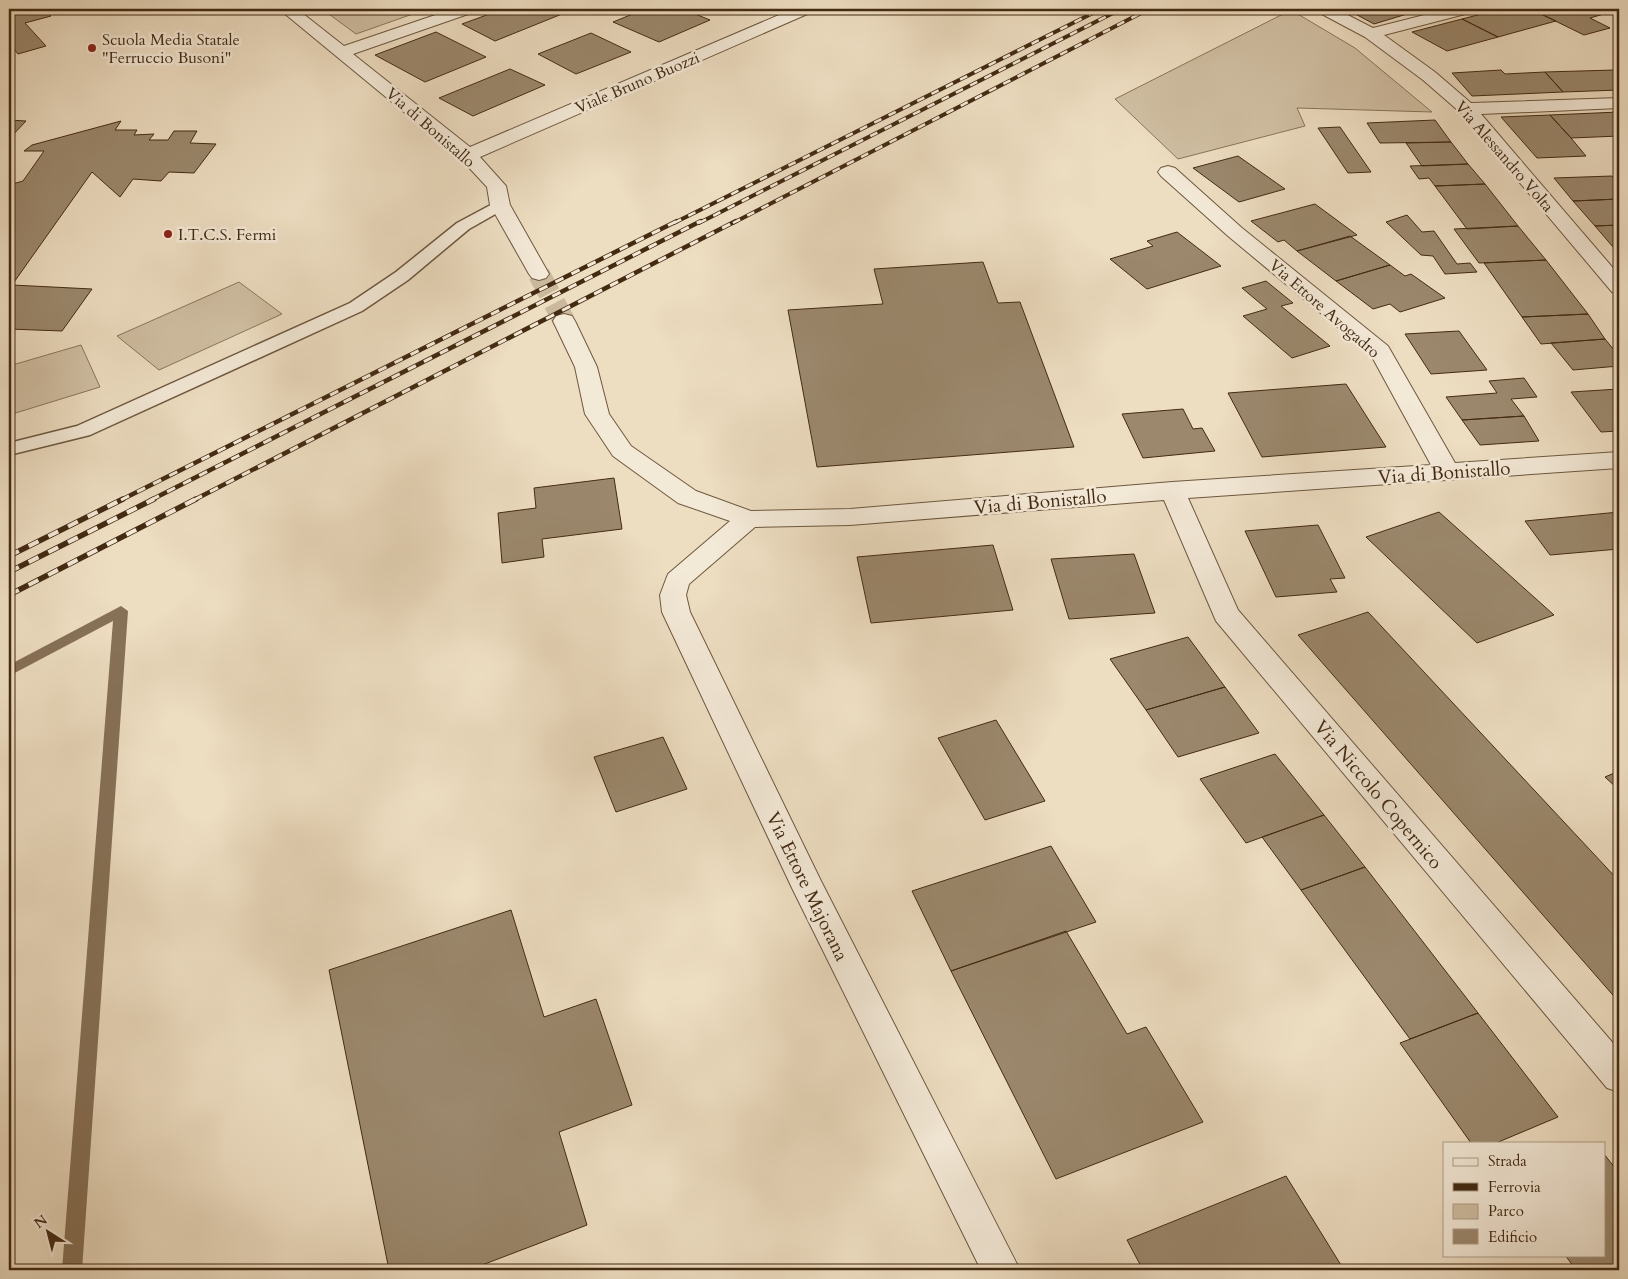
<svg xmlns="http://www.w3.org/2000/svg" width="1628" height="1279" font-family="Cardo,serif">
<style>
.green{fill:#d0bfa3;stroke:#8a755a}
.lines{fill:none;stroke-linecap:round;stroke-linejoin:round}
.stream{fill:#867158;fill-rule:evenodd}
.building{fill:#9b886d;stroke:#432b12}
.street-tunnel{stroke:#cbb99e;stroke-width:22;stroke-dasharray:22 11;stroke-linecap:butt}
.lane-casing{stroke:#6e583e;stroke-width:3}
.street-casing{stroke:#6e583e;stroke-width:2}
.lane{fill:#f3e9d7;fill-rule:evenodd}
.street{fill:#f3e9d7;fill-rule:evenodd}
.rail-far2-casing{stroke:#432b12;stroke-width:4}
.rail-far1-casing{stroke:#432b12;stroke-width:4.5}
.rail-casing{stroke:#432b12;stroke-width:5.5}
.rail-far2{stroke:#f3e9d7;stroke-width:2.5;stroke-dasharray:8;stroke-linecap:butt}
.rail-far1{stroke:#f3e9d7;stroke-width:3;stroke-dasharray:9;stroke-linecap:butt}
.rail{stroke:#f3e9d7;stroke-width:4;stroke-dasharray:11;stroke-linecap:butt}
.poi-dot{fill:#8f2418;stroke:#f3e9d7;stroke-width:2}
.labels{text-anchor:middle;stroke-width:5;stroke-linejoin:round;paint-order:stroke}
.far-poi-label{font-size:16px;fill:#432b12;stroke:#f3e9d7;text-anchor:start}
.far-street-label{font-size:16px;fill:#432b12;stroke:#f3e9d7}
.street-label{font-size:19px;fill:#432b12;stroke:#f3e9d7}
</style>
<rect width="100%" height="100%" fill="#edddc1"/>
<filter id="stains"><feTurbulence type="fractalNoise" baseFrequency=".004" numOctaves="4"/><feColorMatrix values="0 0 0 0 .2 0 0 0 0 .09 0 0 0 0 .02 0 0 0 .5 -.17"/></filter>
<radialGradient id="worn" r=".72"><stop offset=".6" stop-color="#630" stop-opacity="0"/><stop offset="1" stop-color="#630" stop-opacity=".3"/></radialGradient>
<path class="green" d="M322,9H427L356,34Z
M1291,10L1355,48L1432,112L1297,108L1305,126L1178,159L1115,99Z
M239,282L282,314L159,370L117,336Z
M81,345L100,387L9,415V366Z"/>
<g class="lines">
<path class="stream" d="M121,606L128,611L82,1270H62L113,621L9,676V665Z"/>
</g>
<path class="building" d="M9,9H44L51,16L25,23L46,46L18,54L9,43Z
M503,9H549L562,14L495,41L462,24Z
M645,9H683L710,20L659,42L613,22Z
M1346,9H1412L1417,11L1374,24Z
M1501,9H1530L1556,21L1498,37L1462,19Z
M1561,9H1609L1614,11L1590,18L1610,28L1584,35L1541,14Z
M1462,19L1498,37L1447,51L1412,32Z
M436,32L486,57L425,82L375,55Z
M591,33L631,52L576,74L538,54Z
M510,69L545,85L473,116L439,98Z
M1501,70L1505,74L1545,72L1563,92L1472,96L1452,73Z
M1615,70L1619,74V90L1563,92L1545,72Z
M1619,112V136L1571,138L1550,115Z
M1550,115L1571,138L1586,156L1537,158L1501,117Z
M9,120L26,121L9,139Z
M1435,120L1451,142L1380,143L1367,123Z
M121,121L115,130H137L134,135L154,134L149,140H168L174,131H197L190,143L216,144L194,173L169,172L161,181L133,179L120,197L92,172L12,285L92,289L62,331L9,329V185L23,181L44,151H24L32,145Z
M1340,127L1371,172L1348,173L1318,128Z
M1451,142L1468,164L1422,166L1406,143Z
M1238,156L1285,189L1239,202L1193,168Z
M1468,164L1485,184L1435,186L1429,178L1419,179L1410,166Z
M1612,176L1619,184V199L1573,201L1554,178Z
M1485,184L1518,226L1467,229L1435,186Z
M1619,199V225L1595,226L1573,201Z
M1315,204L1357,235L1297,251L1284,240L1278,242L1251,221Z
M1407,215L1422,232L1434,231L1457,264L1470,263L1477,272L1445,274L1433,256L1421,255L1386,222Z
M1619,225V254L1595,226Z
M1518,226L1546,260L1479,263L1454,229Z
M1177,232L1221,266L1147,289L1110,259L1153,246L1147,241Z
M1350,236L1390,265L1336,281L1297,251Z
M1546,260L1588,314L1522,317L1484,263Z
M983,262L998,303L1020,302L1074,447L817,467L788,310L883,304L874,269Z
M1390,265L1405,276L1411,274L1445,298L1400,312L1390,304L1373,309L1336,281Z
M1266,281L1293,303L1281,306L1330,346L1292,358L1243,316L1267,309L1242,288Z
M1588,314L1605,339L1541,344L1522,317Z
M1459,331L1487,370L1431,374L1405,334Z
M1605,339L1619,356V366L1573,370L1551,343Z
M1524,378L1537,397L1511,399L1524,416L1462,420L1446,397L1497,393L1489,381Z
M1346,384L1386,447L1262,457L1228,393Z
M1619,389V431L1601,432L1571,392Z
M1183,409L1193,429L1202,428L1215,451L1143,458L1122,414Z
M1524,416L1539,441L1480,445L1462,420Z
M614,478L622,529L542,539L544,557L502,563L498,513L536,508L534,488Z
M1439,512L1554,615L1477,643L1366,537Z
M1619,512V549L1550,555L1525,521Z
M1318,525L1345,578L1330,579L1337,592L1276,597L1245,531Z
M993,545L1013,610L871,623L857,557Z
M1134,554L1155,613L1069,619L1051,559Z
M1368,612L1619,881V1002L1298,635Z
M1188,637L1225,687L1146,710L1110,659Z
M1225,687L1259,733L1178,757L1146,710Z
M996,720L1045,801L985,820L938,738Z
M663,737L687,789L616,812L594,757Z
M1275,754L1324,815L1246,843L1200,779Z
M1619,771V790L1605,777Z
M1324,815L1365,867L1301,890L1262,837Z
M1051,846L1096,922L951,971L912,891Z
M1365,867L1478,1013L1410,1039L1301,890Z
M511,910L544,1017L596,999L632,1105L559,1132L587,1225L469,1270H389L329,970Z
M1066,931L1127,1034L1146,1027L1203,1122L1056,1179L951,971Z
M1478,1013L1558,1117L1496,1143H1471L1400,1043Z
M1604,1154L1619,1173V1270H1576L1565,1255H1604Z
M1286,1176L1344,1270H1143L1127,1240Z"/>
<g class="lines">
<path class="street-tunnel" d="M539,274L564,321"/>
<defs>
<path id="lane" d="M500,200L508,205L506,208L469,229L408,280L362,311L90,435L9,455V443L77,426L350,303L396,272L457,223Z"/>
<path id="street" d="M279,9H297L344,46L453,9H476L474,12L353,54L470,147L793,9H814L812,12L480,157L506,186L510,205L549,274L546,278L539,280L532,278L529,274L490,205L487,187L461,159Z
M1316,9H1336L1373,28L1448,9H1475L1473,12L1384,35L1435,72L1471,103L1619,98V108L1481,114L1619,275V294L1612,292L1461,113L1423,80L1365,37L1318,12Z
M1168,166L1175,168L1242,228L1388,346L1455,463L1619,452V468L1188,498L1238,610L1619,1050V1092L1607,1088L1216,621L1164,500L850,525L755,527L689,584L686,595L690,612L821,881L1020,1270H981L792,888L662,612L660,595L668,574L730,521L678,503L613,456L585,414L575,367L553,321L556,316L564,314L572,316L575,321L597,367L609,414L631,446L696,491L751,511L850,509L1172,482L1431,465L1371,355L1228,236L1161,176L1158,172L1161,168Z"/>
</defs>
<use href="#lane" class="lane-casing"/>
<use href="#street" class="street-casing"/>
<use href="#lane" class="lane"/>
<use href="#street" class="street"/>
<defs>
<path id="rail-far2" d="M674,223L1101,9
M699,223L1121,9
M733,223L1149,9"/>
<path id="rail-far1" d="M121,500L677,221
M151,500L701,221
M194,500L736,221"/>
<path id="rail" d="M9,556L123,499
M9,572L154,499
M9,595L196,499"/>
</defs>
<use href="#rail-far2" class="rail-far2-casing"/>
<use href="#rail-far1" class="rail-far1-casing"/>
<use href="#rail" class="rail-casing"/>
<use href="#rail-far2" class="rail-far2"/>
<use href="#rail-far1" class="rail-far1"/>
<use href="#rail" class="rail"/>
</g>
<g class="poi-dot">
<circle cx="92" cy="48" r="5"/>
<circle cx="168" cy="234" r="5"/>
</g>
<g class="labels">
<g class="far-poi-label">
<text x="102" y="45">Scuola Media Statale<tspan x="102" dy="18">"Ferruccio Busoni"</tspan></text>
<text x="178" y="240">I.T.C.S. Fermi</text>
</g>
<g class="far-street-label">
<text transform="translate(637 82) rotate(-23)" y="6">Viale Bruno Buozzi</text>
<text transform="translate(431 127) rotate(41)" y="6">Via di Bonistallo</text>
<text transform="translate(1505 156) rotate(49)" y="6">Via Alessandro Volta</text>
<text transform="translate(1325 308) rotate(41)" y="6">Via Ettore Avogadro</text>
</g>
<g class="street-label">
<text transform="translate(1444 472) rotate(-4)" y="7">Via di Bonistallo</text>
<text transform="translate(1040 501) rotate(-5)" y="7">Via di Bonistallo</text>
<text transform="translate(1379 794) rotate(50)" y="7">Via Niccolo Copernico</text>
<text transform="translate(808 886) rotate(64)" y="7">Via Ettore Majorana</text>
</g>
</g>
<rect width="1628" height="1279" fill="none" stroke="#edddc1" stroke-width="30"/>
<rect x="10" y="10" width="1608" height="1259" fill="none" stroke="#432b12" stroke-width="2.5"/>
<rect x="15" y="15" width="1598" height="1249" fill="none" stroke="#432b12"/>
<rect x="1443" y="1142" width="162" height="115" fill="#f3e9d7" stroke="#ad9d88"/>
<rect x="1453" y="1158" width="25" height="8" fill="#f3e9d7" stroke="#ad9d88"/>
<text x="1488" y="1166" font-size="15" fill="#432b12">Strada</text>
<rect x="1453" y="1183" width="25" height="8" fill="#432b12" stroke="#ad9d88"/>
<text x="1488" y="1192" font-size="15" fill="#432b12">Ferrovia</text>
<rect x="1453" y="1204" width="25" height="15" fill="#d0bfa3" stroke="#ad9d88"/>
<text x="1488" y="1216" font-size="15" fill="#432b12">Parco</text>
<rect x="1453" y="1229" width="25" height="15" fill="#9b886d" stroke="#ad9d88"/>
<text x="1488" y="1242" font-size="15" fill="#432b12">Edificio</text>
<g transform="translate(48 1232) rotate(324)" stroke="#f3e9d7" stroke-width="4" paint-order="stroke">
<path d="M0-4L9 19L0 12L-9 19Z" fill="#432b12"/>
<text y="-8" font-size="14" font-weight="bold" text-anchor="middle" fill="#432b12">N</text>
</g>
<rect width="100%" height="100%" filter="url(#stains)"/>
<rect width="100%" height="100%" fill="url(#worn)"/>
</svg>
